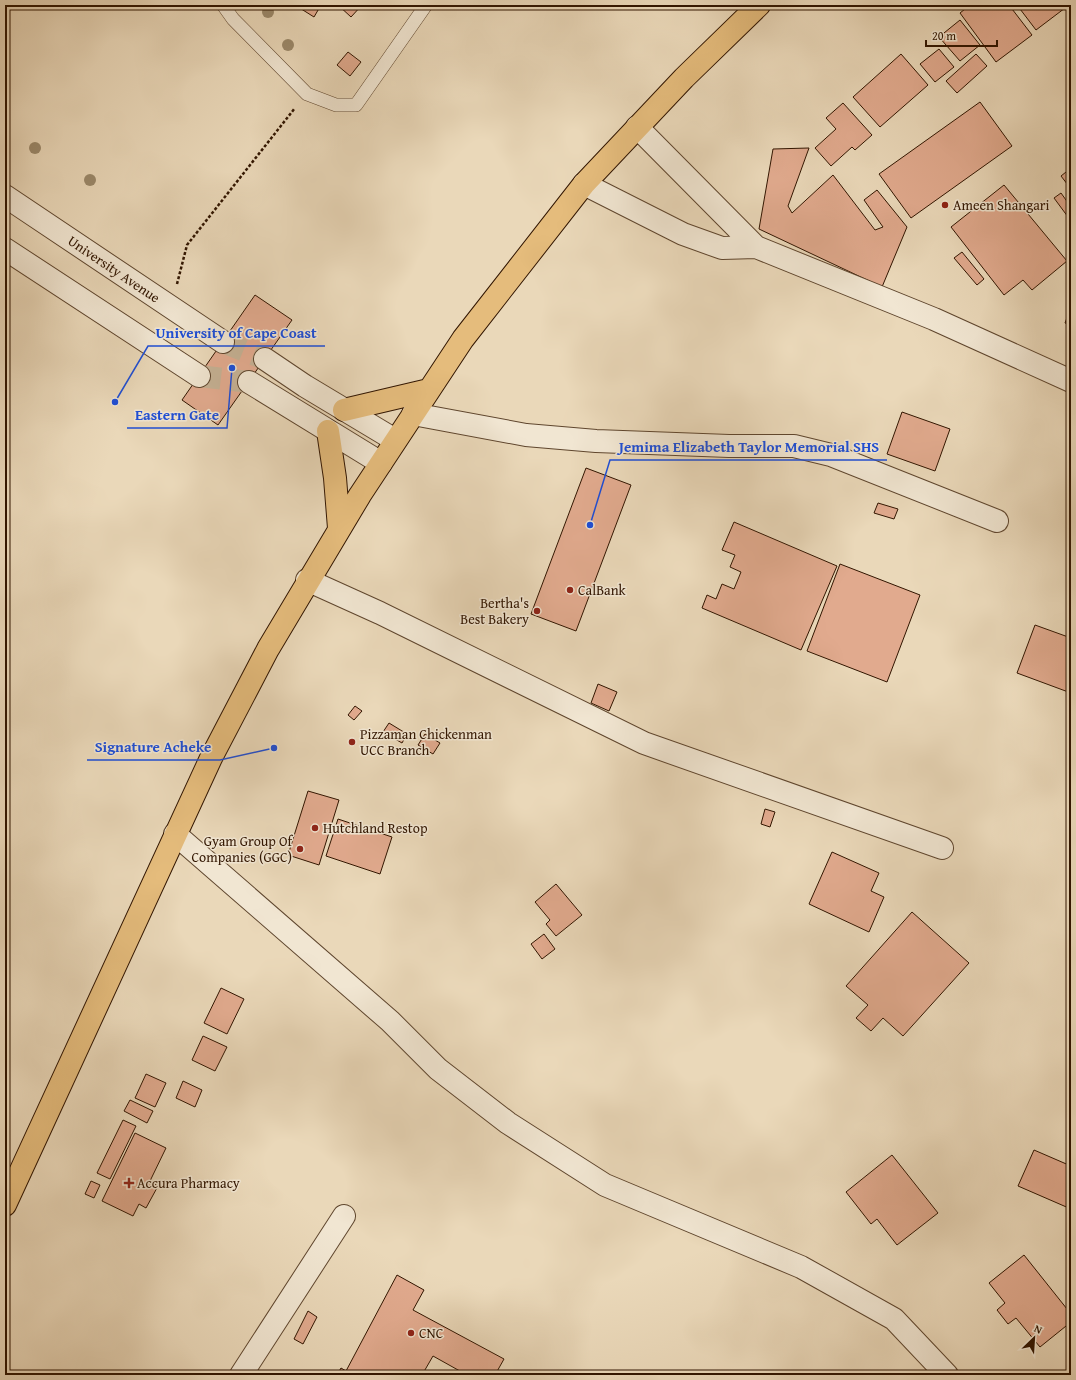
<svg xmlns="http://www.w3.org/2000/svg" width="1076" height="1380" font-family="'Gentium Book Plus',serif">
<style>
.building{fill:#e1aa8e;stroke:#311500}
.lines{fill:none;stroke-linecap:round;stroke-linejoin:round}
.minor-tunnel{stroke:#c5b194;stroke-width:22;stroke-dasharray:22 11;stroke-linecap:butt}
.service-casing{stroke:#5f462e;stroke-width:14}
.minor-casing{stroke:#5f462e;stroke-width:24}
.trunk-casing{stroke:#311500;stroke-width:24}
.path{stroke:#311500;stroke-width:2.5;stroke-dasharray:3 2;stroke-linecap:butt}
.service{stroke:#f1e6d2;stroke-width:13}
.minor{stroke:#f1e6d2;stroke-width:22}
.trunk{stroke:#e5bc7c;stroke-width:22}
.tree{fill:#9b896b}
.poi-dot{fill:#8f2418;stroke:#f1e6d2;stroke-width:1.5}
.labels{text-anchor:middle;stroke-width:3;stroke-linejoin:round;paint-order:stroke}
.poi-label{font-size:14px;fill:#311500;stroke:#f1e6d2;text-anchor:start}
.street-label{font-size:14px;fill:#311500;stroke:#f1e6d2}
.leader{fill:none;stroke:#1d4ed8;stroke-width:1.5}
.callout-dot{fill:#1d4ed8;stroke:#f1e6d2;stroke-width:1.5}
.callout-label{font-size:15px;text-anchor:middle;font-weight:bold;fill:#1d4ed8;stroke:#f1e6d2;stroke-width:3;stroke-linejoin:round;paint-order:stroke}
</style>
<rect width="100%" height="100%" fill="#ead8b9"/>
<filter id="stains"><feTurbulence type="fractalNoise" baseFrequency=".005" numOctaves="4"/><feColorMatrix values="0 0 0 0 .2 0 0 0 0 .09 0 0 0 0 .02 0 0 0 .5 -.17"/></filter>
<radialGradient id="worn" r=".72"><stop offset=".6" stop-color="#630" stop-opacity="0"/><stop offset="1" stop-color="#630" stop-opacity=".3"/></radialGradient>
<path class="building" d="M295,5H321L314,17Z
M338,5H362L351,17Z
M970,5H1009L1032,35L996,62L960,13Z
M1017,5H1069L1036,30Z
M960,20L980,45L960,61L939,37Z
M939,49L954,67L935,82L920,64Z
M348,52L361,62L350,76L337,65Z
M901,54L928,85L880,127L853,97Z
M976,54L987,66L957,93L946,81Z
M980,102L1012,146L911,218L879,174Z
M843,103L872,135L855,150L852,147L831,166L815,148L836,129L826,118Z
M809,148L788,206L792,213L833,175L875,230L883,227L864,200L877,190L907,227L882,287L759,229L773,149Z
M1071,168V189L1061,176Z
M1004,185L1067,261L1032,290L1023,280L1004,295L951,227Z
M1061,193L1071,207V221L1054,198Z
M962,252L984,279L977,285L954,258Z
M255,295L292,320L218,425L182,400Z
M1071,307V325L1065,323Z
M902,412L950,429L935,471L887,454Z
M586,468L631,485L576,631L531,614Z
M878,503L898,509L894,519L874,513Z
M734,522L837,566L801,650L702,608L707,595L716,599L722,584L734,589L741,572L730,567L735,555L722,550Z
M840,564L920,595L887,682L807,651Z
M1035,625L1071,638V693L1017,673Z
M598,684L617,692L609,711L591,703Z
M355,706L362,711L354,720L348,715Z
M389,723L407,734L402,743L383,732Z
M425,734L440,743L433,754L418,745Z
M308,791L339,800L319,865L288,855Z
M765,809L775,812L770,827L761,824Z
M338,819L392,837L380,874L326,856Z
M832,852L879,873L871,891L884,897L869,932L809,904Z
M556,884L582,915L556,936L546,924L550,920L535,902Z
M912,912L969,963L903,1036L883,1018L871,1031L856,1018L868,1005L846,986Z
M544,934L555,949L542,959L531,944Z
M221,988L244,999L227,1034L204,1023Z
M203,1036L227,1047L215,1071L192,1060Z
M146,1074L166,1083L155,1107L135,1098Z
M183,1081L202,1090L195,1107L176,1098Z
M130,1100L153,1111L147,1123L124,1111Z
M123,1120L136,1126L110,1179L97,1173Z
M135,1133L166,1148L150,1181L158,1186L146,1208L139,1204L133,1216L102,1201Z
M1034,1150L1071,1166V1209L1018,1186Z
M892,1155L938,1213L897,1245L877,1219L871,1224L846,1192Z
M91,1181L100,1185L94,1198L85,1194Z
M1024,1255L1071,1314V1322L1040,1347L1016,1318L1008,1324L997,1310L1005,1303L989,1283Z
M397,1275L424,1290L413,1310L504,1359L495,1375H467L433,1356L422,1375H337L341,1368L346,1371Z
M308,1311L317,1317L303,1344L294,1339Z"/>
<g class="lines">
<path class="minor-tunnel" d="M223,342L265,359
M199,376L249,382"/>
<defs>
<path id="service" d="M223,5L233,19L307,94L336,105H356L426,5"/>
<path id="minor" d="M637,127L756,247L934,319L1071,381
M584,184L683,234L722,248L756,247
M5,196L223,342
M5,249L199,376
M265,359L305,386L395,440
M249,382L381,463
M413,414L526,435L596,441L729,446H794L831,455L997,521
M307,580L380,613L644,743L942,848
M175,834L390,1021L438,1069L508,1123L605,1185L801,1267L894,1319L947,1375
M241,1375L344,1216"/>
<path id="trunk" d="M344,410L429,390
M328,431L335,478L339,528
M5,1205L211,758L268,649L360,495L463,339L584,184L684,78L759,5"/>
</defs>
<use href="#service" class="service-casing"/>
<use href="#minor" class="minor-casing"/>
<use href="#trunk" class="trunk-casing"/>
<path class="path" d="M177,284L187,245L295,108"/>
<use href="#service" class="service"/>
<use href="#minor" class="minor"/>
<use href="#trunk" class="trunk"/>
</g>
<g class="tree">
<circle cx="268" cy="12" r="6"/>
<circle cx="288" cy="45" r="6"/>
<circle cx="35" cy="148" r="6"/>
<circle cx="90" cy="180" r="6"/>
</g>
<g class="poi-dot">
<circle cx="945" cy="205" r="4"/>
<circle cx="570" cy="590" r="4"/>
<circle cx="537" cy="611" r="4"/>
<circle cx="352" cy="742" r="4"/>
<circle cx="315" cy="828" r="4"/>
<circle cx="300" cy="849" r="4"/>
<path d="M127 1177h4v4h4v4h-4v4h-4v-4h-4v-4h4z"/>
<circle cx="411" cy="1333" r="4"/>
</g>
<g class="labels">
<g class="poi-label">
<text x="953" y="210">Ameen Shangari</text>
<text x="578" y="595">CalBank</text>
<text x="529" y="608" text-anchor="end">Bertha's<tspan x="529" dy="16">Best Bakery</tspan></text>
<text x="360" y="739">Pizzaman Chickenman<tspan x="360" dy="16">UCC Branch</tspan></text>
<text x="323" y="833">Hutchland Restop</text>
<text x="292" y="846" text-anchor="end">Gyam Group Of<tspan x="292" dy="16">Companies (GGC)</tspan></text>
<text x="137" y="1188">Accura Pharmacy</text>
<text x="419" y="1338">CNC</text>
</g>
<g class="street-label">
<text transform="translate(114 269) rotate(34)" y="5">University Avenue</text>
</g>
</g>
<path class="leader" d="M115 402L148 346H325M232 368L227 428H127M590 525L610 460H887M274 748L220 760H87"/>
<g class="callout-dot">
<circle cx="115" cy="402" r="4"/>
<circle cx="232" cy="368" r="4"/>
<circle cx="590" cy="525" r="4"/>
<circle cx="274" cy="748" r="4"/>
</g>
<g class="callout-label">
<text x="236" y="338">University of Cape Coast</text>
<text x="177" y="420">Eastern Gate</text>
<text x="749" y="452">Jemima Elizabeth Taylor Memorial SHS</text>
<text x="153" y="752">Signature Acheke</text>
</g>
<rect width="1076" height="1380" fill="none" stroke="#ead8b9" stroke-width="20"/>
<rect x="6" y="6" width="1064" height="1368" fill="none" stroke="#311500" stroke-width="2"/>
<rect x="10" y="10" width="1056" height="1360" fill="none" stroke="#311500"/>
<g transform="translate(1034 1338) rotate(25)" stroke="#f1e6d2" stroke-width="3" paint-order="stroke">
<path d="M0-3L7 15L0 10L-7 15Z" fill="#311500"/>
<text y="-6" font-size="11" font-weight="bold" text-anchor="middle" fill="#311500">N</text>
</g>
<path d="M926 40v6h71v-6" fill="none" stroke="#311500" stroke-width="2"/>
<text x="932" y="40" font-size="12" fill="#311500" stroke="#f1e6d2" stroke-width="3" paint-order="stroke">20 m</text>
<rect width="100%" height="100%" filter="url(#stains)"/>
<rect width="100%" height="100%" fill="url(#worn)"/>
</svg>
